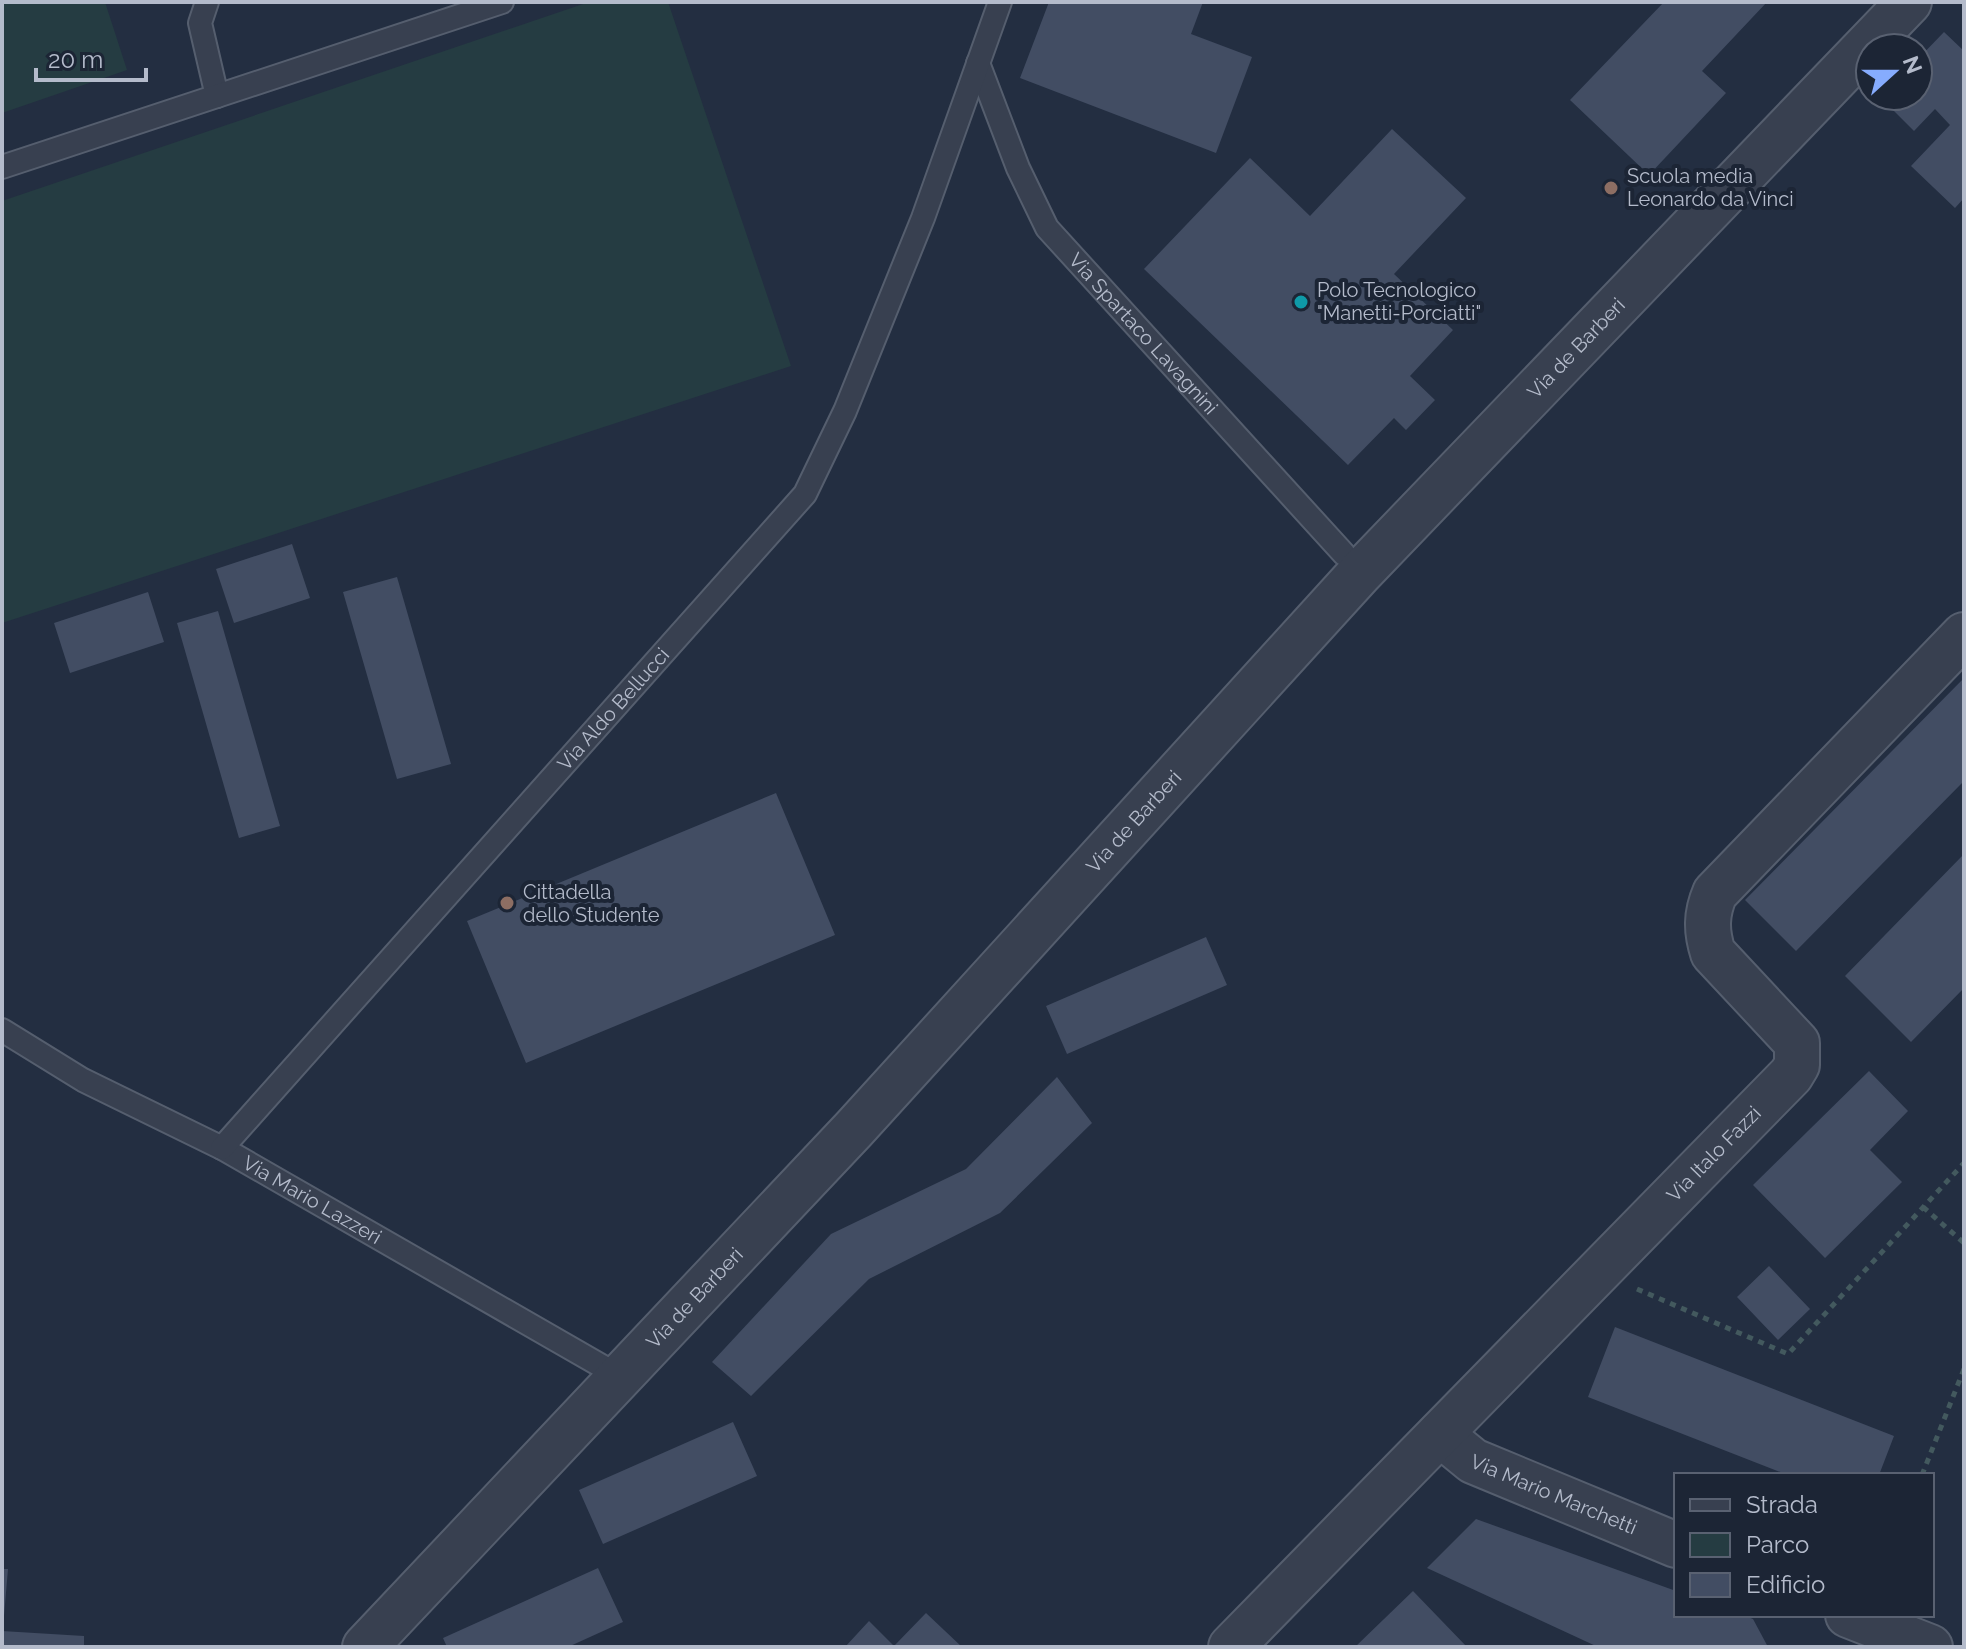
<svg xmlns="http://www.w3.org/2000/svg" width="1966" height="1649" font-family="Raleway,sans-serif">
<style>
.green{fill:#253c42}
.building{fill:#424d63}
.lines{fill:none;stroke-linecap:round;stroke-linejoin:round}
.service-casing{stroke:#555e6e;stroke-width:26}
.minor-casing{stroke:#555e6e;stroke-width:48}
.path{stroke:#43595e;stroke-width:5;stroke-dasharray:6 6;stroke-linecap:butt}
.service{stroke:#384050;stroke-width:22}
.minor{stroke:#384050;stroke-width:44}
.education-dot{fill:#8d6e63;stroke:#1c2535;stroke-width:3}
.culture-dot{fill:#0f9aa8;stroke:#1c2535;stroke-width:3}
.labels{text-anchor:middle;stroke-width:8;stroke-linejoin:round;paint-order:stroke}
.poi-label{font-size:20px;fill:#b4bbcb;stroke:#1c2535;text-anchor:start}
.street-label{font-size:20px;fill:#b4bbcb;stroke:#1c2535}
</style>
<rect width="100%" height="100%" fill="#232e41"/>
<path class="green" d="M2,2H105L127,70L2,113Z
M589,2H668L791,366L2,623V201Z"/>
<path class="building" d="M1049,2H1203L1191,34L1252,57L1216,153L1020,78Z
M1664,2H1767L1702,71L1726,93L1649,175L1570,100Z
M1944,32L1964,51V198L1955,208L1911,166L1950,125L1935,109L1914,131L1881,98L1918,96V59Z
M1392,129L1466,198L1394,274L1453,330L1410,376L1435,400L1406,430L1394,418L1348,465L1144,269L1250,158L1310,216Z
M292,544L310,598L234,623L216,569Z
M397,577L451,764L397,779L343,592Z
M148,592L164,642L70,673L54,623Z
M218,611L280,826L239,838L177,623Z
M1964,678V781L1796,951L1745,900Z
M776,793L835,935L526,1063L467,921Z
M1964,854V988L1911,1042L1845,976Z
M1206,937L1227,985L1067,1054L1046,1006Z
M1869,1071L1908,1111L1870,1150L1902,1182L1825,1258L1753,1185Z
M1057,1077L1092,1123L1000,1213L869,1279L751,1396L712,1362L831,1234L966,1169Z
M1769,1266L1810,1309L1778,1340L1737,1297Z
M1615,1327L1894,1436L1879,1475H1788L1588,1397Z
M733,1422L757,1476L603,1544L579,1490Z
M1476,1519L1676,1591V1615H1743L1753,1619L1768,1647H1598L1427,1568Z
M598,1568L623,1622L568,1647H447L443,1638Z
M2,1569H8L4,1616H2Z
M1413,1591L1467,1647H1355Z
M926,1613L962,1647H845L869,1621L894,1646Z
M2,1631L84,1636V1647H2Z"/>
<g class="lines">
<defs>
<g id="service">
<path d="M207,2L200,23L217,96"/>
<path id="s1" d="M978,63L1018,168L1047,228L1344,554"/>
<path d="M2,167L502,2"/>
<path id="s2" d="M2,1030L83,1080L222,1148L619,1376"/>
<path id="s3" d="M222,1148L805,494L845,411L923,218L1000,2"/>
</g>
<g id="minor">
<path id="s4" d="M1440,1434L1473,1461L1676,1545"/>
<path d="M1848,1615L1930,1647"/>
<path id="s5" d="M365,1647L854,1129L1360,573L1909,2"/>
<path id="s6" d="M1231,1647L1791,1075L1797,1065V1043L1713,953C1706,931 1706,914 1715,893L1964,635"/>
</g>
</defs>
<use href="#service" class="service-casing"/>
<use href="#minor" class="minor-casing"/>
<path class="path" d="M1923,1207L1964,1243
M1637,1289L1788,1354L1964,1163
M1922,1475L1964,1369"/>
<use href="#service" class="service"/>
<use href="#minor" class="minor"/>
</g>
<g class="education-dot">
<circle cx="1611" cy="188" r="8"/>
<circle cx="507" cy="903" r="8"/>
</g>
<circle class="culture-dot" cx="1301" cy="302" r="8"/>
<g class="labels">
<g class="poi-label">
<text x="1627" y="183">Scuola media<tspan x="1627" dy="23">Leonardo da Vinci</tspan></text>
<text x="1317" y="297">Polo Tecnologico<tspan x="1317" dy="23">"Manetti-Porciatti"</tspan></text>
<text x="523" y="899">Cittadella<tspan x="523" dy="23">dello Studente</tspan></text>
</g>
<g class="street-label">
<text dy="7" stroke="none"><textPath href="#s1" startOffset="322">Via Spartaco Lavagnini</textPath></text>
<text dy="7" stroke="none"><textPath href="#s5" startOffset="1776">Via de Barberi</textPath></text>
<text dy="7" stroke="none"><textPath href="#s3" startOffset="588">Via Aldo Bellucci</textPath></text>
<text dy="7" stroke="none"><textPath href="#s5" startOffset="1128">Via de Barberi</textPath></text>
<text dy="7" stroke="none"><textPath href="#s6" startOffset="690">Via Italo Fazzi</textPath></text>
<text dy="7" stroke="none"><textPath href="#s2" startOffset="354">Via Mario Lazzeri</textPath></text>
<text dy="7" stroke="none"><textPath href="#s5" startOffset="480">Via de Barberi</textPath></text>
<text dy="7" stroke="none"><textPath href="#s4" startOffset="130">Via Mario Marchetti</textPath></text>
</g>
</g>
<rect width="1966" height="1649" fill="none" stroke="#b4bbcb" stroke-width="8"/>
<rect x="1674" y="1473" width="260" height="144" fill="#1c2535" stroke="#596171" stroke-width="2"/>
<rect x="1690" y="1499" width="40" height="12" fill="#384050" stroke="#596171" stroke-width="2"/>
<text x="1746" y="1513" font-size="24" fill="#b4bbcb">Strada</text>
<rect x="1690" y="1533" width="40" height="24" fill="#253c42" stroke="#596171" stroke-width="2"/>
<text x="1746" y="1553" font-size="24" fill="#b4bbcb">Parco</text>
<rect x="1690" y="1573" width="40" height="24" fill="#424d63" stroke="#596171" stroke-width="2"/>
<text x="1746" y="1593" font-size="24" fill="#b4bbcb">Edificio</text>
<g transform="translate(1894 72) rotate(69)"><circle r="38" fill="#1c2535" stroke="#596171" stroke-width="2"/>
<path d="M0-6L14 30L0 20L-14 30Z" fill="#86acfe"/>
<text y="-12" font-size="22" font-weight="bold" text-anchor="middle" fill="#b4bbcb">N</text>
</g>
<path d="M36 68v12h110v-12" fill="none" stroke="#b4bbcb" stroke-width="4"/>
<text x="48" y="68" font-size="24" fill="#b4bbcb" stroke="#1c2535" stroke-width="6" paint-order="stroke">20 m</text>
</svg>
